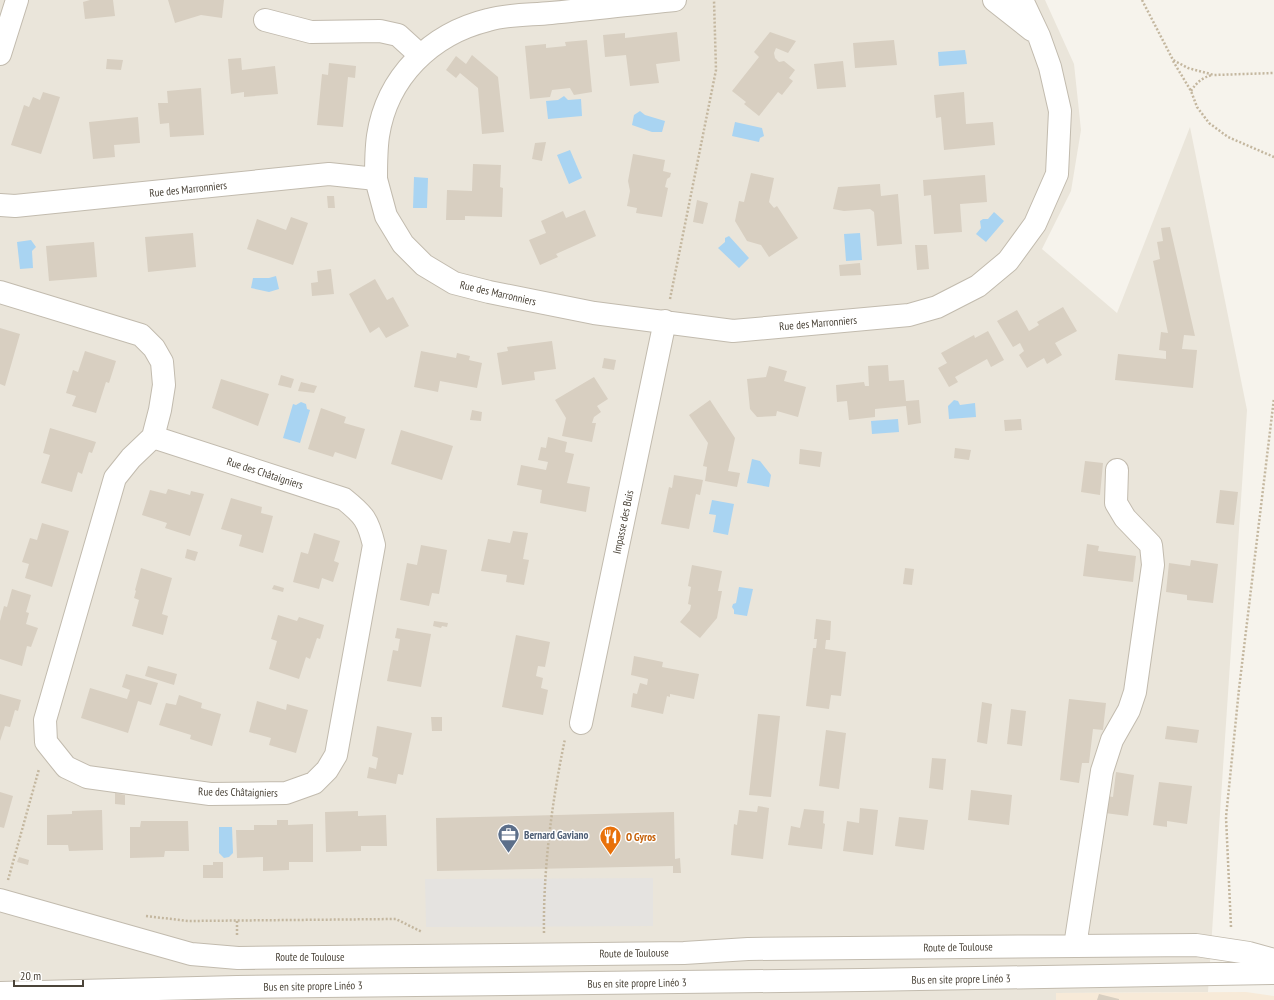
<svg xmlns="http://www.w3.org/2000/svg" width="1274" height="1000" font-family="'PT Sans Narrow',sans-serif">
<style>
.residential{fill:#eae5da}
.commercial{fill:#f7ead8}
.parking{fill:#e5e3e0}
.water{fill:#a9d4f2}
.building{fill:#d8cfc1}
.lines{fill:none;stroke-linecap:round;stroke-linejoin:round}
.minor-casing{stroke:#c2bbae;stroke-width:24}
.path{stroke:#c4b79f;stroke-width:2.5;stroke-dasharray:2 2;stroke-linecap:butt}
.minor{stroke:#fff;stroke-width:22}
.labels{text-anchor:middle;stroke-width:3;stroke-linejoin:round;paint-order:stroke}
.street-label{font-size:11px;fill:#4b4439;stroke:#fff}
.service-label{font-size:11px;font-weight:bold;fill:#4e5e75;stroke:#fff;text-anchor:start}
.food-label{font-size:11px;font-weight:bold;fill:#c56008;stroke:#fff;text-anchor:start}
</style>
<rect width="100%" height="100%" fill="#f6f3ec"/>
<path class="residential" d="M0,0H1045L1074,64L1081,130L1071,191L1042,249L1117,313L1190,127L1247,410L1208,992L1056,993V1000H0Z"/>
<path class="commercial" d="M1246,992L1274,996V1000H1056V993Z"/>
<path class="parking" d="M653,878V926L426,927L425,879Z"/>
<path class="water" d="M965,50L967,64L939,66L938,52Z
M564,96L568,100L581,99L582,116L548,119L546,101L558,100Z
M640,111L645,115L665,121L662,132H652L632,125L634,115Z
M735,122L762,128L764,136L760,138L759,142L732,136Z
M570,150L582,178L569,184L557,155Z
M414,177L428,178L427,208H413Z
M994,212L1004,221L986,242L976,234L981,228L980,221L983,219H988Z
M860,233L862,260L846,261L844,234Z
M729,236L749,258L739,268L718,248L725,242V238Z
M31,240L36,247L32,251L33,268L20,269L17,242Z
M276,276L279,289L269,292L251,288L253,278H269Z
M954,400L958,401L960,405L975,403L976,417L949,419L948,406Z
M301,402L306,404L307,409L310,410L300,443L283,438L293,404L296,405Z
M898,419L899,432L872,434L871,421Z
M752,459L760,461L771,475L769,487L747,483Z
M712,500L734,504L728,535L713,532L716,515L709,514Z
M739,587L753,589L747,616L734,614V610L732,607L733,604L736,603Z
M219,827H232L233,853L229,857L224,858L219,853Z"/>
<path class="building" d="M90,0H113L115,16L85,19L83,2Z
M168,0H224L222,18L201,15L175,23Z
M677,32L680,61L656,64L659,83L630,86L626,55L605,57L603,35L625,33V38Z
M770,32L796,41L788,53L776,48L774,53L775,58L779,62L784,61L795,70L789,78L793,81L782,95L778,92L759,116L744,104L746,102L732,91L759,57L754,52Z
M587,40L592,92L574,95L570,88L552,90L550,97L530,99L525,46L546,44V48L566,46L565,42Z
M894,40L897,65L855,68L853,43Z
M472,55L498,77L504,132L482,134L478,88L460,73L456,78L446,70L456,56L466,64Z
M241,58L242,70L275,66L278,94L244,97V92L231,94L228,59Z
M107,59L123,60L121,70L106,69Z
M843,61L846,87L817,89L814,64Z
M329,63L356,66L355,78L348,77L343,127L317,125L322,74L328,75Z
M201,88L204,135L170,137L169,123L160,124L158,103H168L167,91Z
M43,92L60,97L41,154L11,145L24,105L29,107L33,97L40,100Z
M964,92L966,124L993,122L995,145L944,150L941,117L936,118L934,95Z
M138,117L140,143L114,145L115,157L93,159L89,122Z
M546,142L542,161L532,159L535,143Z
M633,154L665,160L663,171L671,173L670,177L667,179L665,187L668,188L662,217L636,213L637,208L627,206L630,191L628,181Z
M473,164L501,165L500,187L503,188L502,217L465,216V220H446L447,190L472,191Z
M751,173L774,178L769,202L774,208L777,206L798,238L769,257L761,245L747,241L735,221L739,201L744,202Z
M985,175L987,202L960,204L962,232L934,234L931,195L924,196L923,180Z
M880,184L881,196L898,194L902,244L877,246L874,212L870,209L844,211L833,209L838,187Z
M327,196H334L335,208H328Z
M697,200L708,203L703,224L693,222Z
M585,210L596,236L556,254L558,257L540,265L529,240L546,233L541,221L563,211L566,218Z
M291,217L308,223L293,265L247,249L257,219L286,230Z
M1170,227L1195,336L1184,335L1182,349L1197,350L1193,388L1115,380L1118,354L1166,359V351L1159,350L1161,332L1168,333L1153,261L1160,259L1157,242L1163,241L1161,228Z
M193,233L196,267L148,272L145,237Z
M94,242L97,277L49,281L46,246Z
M915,245H927L929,269L917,270Z
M860,263L861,275L840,276L839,265Z
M331,269L334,294L312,296L311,283L318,282L317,271Z
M375,279L387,300L393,297L409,326L386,338L379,327L370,333L349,294Z
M1063,307L1077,331L1055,343L1062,355L1047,364L1044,358L1027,368L1019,355L1024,351L1020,343L1013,347L997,321L1017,310L1029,331L1039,325L1037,322Z
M0,328L20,334L5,386L0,384Z
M988,331L1004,360L991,367L987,359L955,377L958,382L949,387L938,368L947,363L941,353L974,335L975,338Z
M552,341L556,369L534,372L535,380L502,385L497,353L508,351L507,347Z
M85,351L116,361L109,383L106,382L96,413L72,406L76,396L66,393L73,370L78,372Z
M421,351L456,358L457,353L470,356L469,360L482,363L477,388L440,381L438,392L414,387Z
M604,358L616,360L614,370L602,368Z
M888,365L889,381L904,380L906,401L919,400L921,423L908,425L906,406L875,409V417L849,420L847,401L837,402L836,385L864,382L865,386H869L868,366Z
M769,366L787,371L784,381L806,387L798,417L777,411L776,416L757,417L750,409L747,379L766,377Z
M281,375L294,379L291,388L278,385Z
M594,377L608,399L597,406L601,412L594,417L592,423H596L592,442L562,436L566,418L555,400Z
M221,379L269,394L258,426L212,408Z
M301,382L317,386L314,393L298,391Z
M710,400L735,438L728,471L740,473L737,487L705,481L707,467L703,466L708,443L689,415Z
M321,408L346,417L344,423L365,429L356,459L335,452L333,457L308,449Z
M472,410L482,412L481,421L470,420Z
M1021,419L1022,430L1005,431L1004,420Z
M50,428L96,442L92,453L89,452L82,474L78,472L72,492L41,483L50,455L43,453Z
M401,430L453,446L442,480L391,464Z
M548,437L567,442L565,452L574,454L567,483L590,487L586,512L540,503L542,490L517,485L521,465L546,470L548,462L538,460L541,447L546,448Z
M955,448L971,450L969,460L954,458Z
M800,449L822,452L820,467L799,464Z
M1085,461L1103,463L1100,495L1081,492Z
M674,475L703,480L700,495L696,494L689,529L661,524L669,487L672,488Z
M168,489L190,495L191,491L204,494L190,536L165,528L167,523L142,515L150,490L166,494Z
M1220,490L1238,492L1234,525L1216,523Z
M231,498L262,507L261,513L273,516L263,553L239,546L242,535L221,529Z
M42,523L69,531L52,587L25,578L29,564L22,562L30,538L37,540Z
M513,531L528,533L523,559L529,560L524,585L506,582L507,575L481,571L488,539L510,543Z
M314,533L340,541L334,561L339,563L333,582L322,578L319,589L293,582L301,552L308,554Z
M1087,544L1099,546L1098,551L1136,556L1133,582L1083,576Z
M421,545L447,550L439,594L432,593L429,606L400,600L407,563L417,565Z
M187,549L198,552L195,561L185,558Z
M1191,560L1218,564L1213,603L1187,600V595L1166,592L1169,563L1190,566Z
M692,565L722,571L718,591H722L717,618L700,638L680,622L690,610L691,605L688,604L691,587L688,586Z
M141,568L172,578L162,614L168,616L163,635L132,626L139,600L134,598L136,591L135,590Z
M905,568L914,569L912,585L903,584Z
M274,585L284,588L283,592L272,589Z
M12,589L31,595L26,612L29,613L26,624L38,628L31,647L27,646L22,666L0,659V621L4,606L7,607Z
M278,615L297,621L299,617L324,625L320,639L317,638L310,659L306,657L299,679L269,669L277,641L271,639Z
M816,619L831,621L830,640H826L825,649L846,652L841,696L831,695L829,709L806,706L813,648H816L817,639H814Z
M434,621L448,623L447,627L442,626L441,628L433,626Z
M397,628L431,634L421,687L387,681L393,650L398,651L400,639L395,638Z
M516,635L550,642L545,667L538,666L536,676L543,678L541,688L548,690L543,715L502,707Z
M634,656L663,662L662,667L699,674L694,699L670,694V697L667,696L663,714L631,707L633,693L637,694L640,683L647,685L648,679L631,675Z
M148,666L177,674L174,685L145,676Z
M126,674L158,683L151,705L138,701L128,733L81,718L90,688L127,699L130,690L122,687Z
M0,694L21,700L18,711L15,710L10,727L5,726L0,741Z
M179,695L202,703L201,708L221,714L212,746L190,739L191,735L159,725L166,703L176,705Z
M1069,699L1106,703L1103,730L1093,729L1089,763H1082L1079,783L1060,780Z
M257,701L286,710L287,704L308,710L296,753L269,745L271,738L249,732Z
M982,702L992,704L987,744L977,742Z
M1011,709L1026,711L1022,746L1007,744Z
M758,714L780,716L771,797L749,795Z
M431,717H442V731H432Z
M377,726L412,733L403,775L398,774L396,784L367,778L369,767L376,769L378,758L372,756Z
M1167,726L1199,730L1197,743L1165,739Z
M826,730L846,733L839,789L819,786Z
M932,758L946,759L943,790L929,788Z
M1116,772L1134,775L1128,816L1105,813L1107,796L1113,797Z
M1159,782L1192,786L1187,824L1167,821V827L1153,825Z
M971,790L1012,795L1009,825L968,820Z
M0,792L13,796L4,828L0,827Z
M115,793L125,795V805L115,804Z
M758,806L769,808L763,859L731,855L734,824L737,825L739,810L757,812Z
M860,808L878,810L873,855L843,851L847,821L859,823Z
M804,809L824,811L823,823L825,824L822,849L788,845L791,826L800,828Z
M102,810L103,850L69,851L68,845H47V815L72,814V811Z
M358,811V816L386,815L387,846H361V851L326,852L325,812Z
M674,812L675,859L680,858L681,873H673V866L437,871L436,818Z
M899,817L928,820L924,850L895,846Z
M277,820H288V825L313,824V862H289V870L263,871V857L237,858L236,830H254V825H277Z
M141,821H188L189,851H165L164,857L130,858V827H140Z
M19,857L29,860L28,865L17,862Z
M213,862H223V878H203V865H213Z
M1099,994L1119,999V1000H1097Z"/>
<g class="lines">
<defs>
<path id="minor" d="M994,0L1032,30
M265,20L311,32L380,31L398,35L420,55
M0,54L17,0
M376,179C376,165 376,150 378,136C387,77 431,34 488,20C508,14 531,15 551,13C593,9 634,4 675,0
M0,205L15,206L329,174L376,179L386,216L403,244L424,265L454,283L489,292L594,313L733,331L909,315L937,307L978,286L1008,261L1035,224L1057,174L1060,111L1050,67L1039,36L1022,0
M0,292L141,335L154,348L162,362L164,385L160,410L153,437L131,458L115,478L45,720L46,742L66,767L87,777L210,794L286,793L314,783L327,770L336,755L374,545C368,520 364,515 344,499L153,437
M581,723L665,321
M0,900L191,954L238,958L684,953L748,949L1196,945L1249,953L1274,960
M1075,946L1102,771L1112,740L1129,710L1135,692L1153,565L1151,545L1125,518L1116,503L1117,470
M0,993L237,987L863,980L1274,973"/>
</defs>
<use href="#minor" class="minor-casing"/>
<path class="path" d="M1142,0L1173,60L1188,68L1214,75L1274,73
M1173,61L1191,91L1197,107L1209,123L1228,137L1274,157
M1191,91C1197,82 1202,78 1212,75
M670,299L716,70L714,0
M8,880L39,769
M146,916L188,921L396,919L422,932
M237,921V936
M1231,927L1226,817L1239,689L1274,398
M544,933C543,870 552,800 565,739"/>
<use href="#minor" class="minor"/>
</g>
<defs>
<symbol id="office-pin" viewBox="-11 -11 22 30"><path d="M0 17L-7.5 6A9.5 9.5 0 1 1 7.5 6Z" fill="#5c6f8a" stroke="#fff"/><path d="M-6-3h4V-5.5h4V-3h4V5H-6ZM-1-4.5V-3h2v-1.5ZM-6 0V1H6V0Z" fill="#fff"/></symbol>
<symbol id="restaurant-pin" viewBox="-11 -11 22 30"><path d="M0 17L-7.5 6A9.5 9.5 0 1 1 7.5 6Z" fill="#e8710a" stroke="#fff"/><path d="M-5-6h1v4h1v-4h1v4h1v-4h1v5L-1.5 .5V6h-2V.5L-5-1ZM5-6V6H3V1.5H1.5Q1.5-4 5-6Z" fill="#fff"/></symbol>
</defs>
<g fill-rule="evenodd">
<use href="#office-pin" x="496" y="822" width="25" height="34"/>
<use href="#restaurant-pin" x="598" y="824" width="25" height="34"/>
</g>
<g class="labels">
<g class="street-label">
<text transform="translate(188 189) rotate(-6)" y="4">Rue des Marronniers</text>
<text transform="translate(498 293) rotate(13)" y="4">Rue des Marronniers</text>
<text transform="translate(818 323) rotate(-5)" y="4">Rue des Marronniers</text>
<text transform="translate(265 473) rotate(18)" y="4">Rue des Châtaigniers</text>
<text transform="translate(623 522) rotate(-78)" y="4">Impasse des Buis</text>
<text transform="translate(238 792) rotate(1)" y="4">Rue des Châtaigniers</text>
<text transform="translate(958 947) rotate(-1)" y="4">Route de Toulouse</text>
<text transform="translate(634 953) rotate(-1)" y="4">Route de Toulouse</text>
<text x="310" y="961">Route de Toulouse</text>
<text transform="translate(961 979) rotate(-1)" y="4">Bus en site propre Linéo 3</text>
<text transform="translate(637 983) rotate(-1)" y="4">Bus en site propre Linéo 3</text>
<text transform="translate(313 986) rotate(-1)" y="4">Bus en site propre Linéo 3</text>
</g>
<g class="service-label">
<text x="524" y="839">Bernard Gaviano</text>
</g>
<g class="food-label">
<text x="626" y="841">O Gyros</text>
</g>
</g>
<path d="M14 980v6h69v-6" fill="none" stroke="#4b4439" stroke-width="2"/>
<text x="20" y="980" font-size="12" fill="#4b4439" stroke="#ffffff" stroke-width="3" paint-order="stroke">20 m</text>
</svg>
